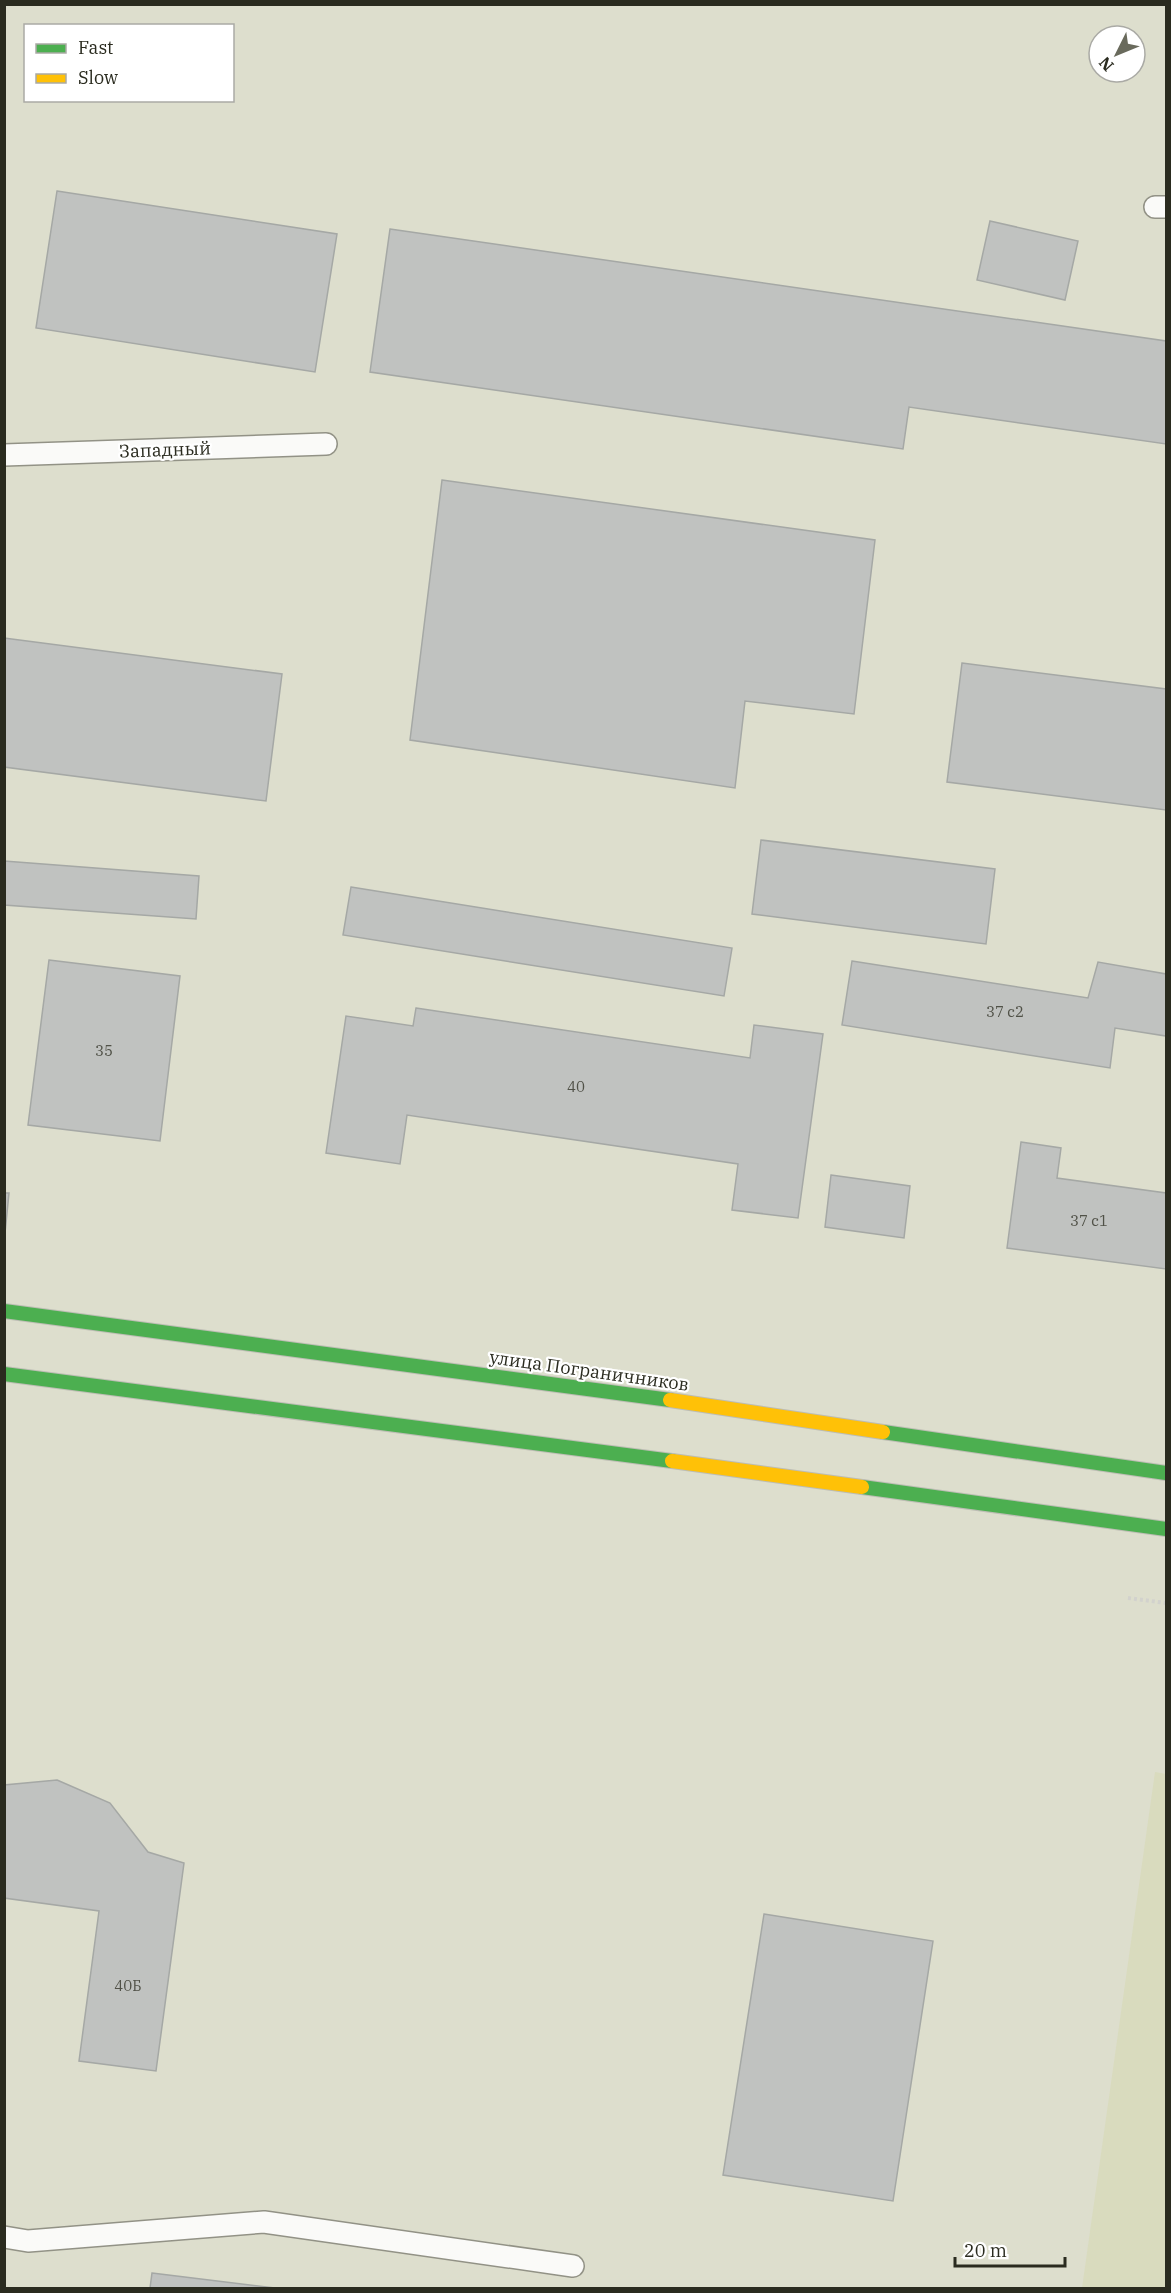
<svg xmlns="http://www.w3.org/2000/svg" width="1171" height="2293" font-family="'IBM Plex Serif',serif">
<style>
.built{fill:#d9dbbe}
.building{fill:#c0c2c0;stroke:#a5a8a5;stroke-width:1.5}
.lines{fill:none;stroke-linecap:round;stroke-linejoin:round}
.lane-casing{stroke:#929286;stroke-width:24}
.fast-casing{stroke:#bdbdb4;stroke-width:16}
.slow-casing{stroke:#bdbdb4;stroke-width:16}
.path{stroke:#d2d2cd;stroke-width:4;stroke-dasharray:3 3;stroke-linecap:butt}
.lane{stroke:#fafaf8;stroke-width:21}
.fast{stroke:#4caf50;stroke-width:14}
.slow{stroke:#ffc107;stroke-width:14}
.labels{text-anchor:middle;stroke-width:4.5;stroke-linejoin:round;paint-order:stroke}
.number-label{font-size:15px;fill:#505147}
.street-label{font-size:18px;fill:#2a2b1f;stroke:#fff}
</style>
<rect width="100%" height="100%" fill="#dddecd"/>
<path class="built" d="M1155,1772L1166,1774V2288H1082Z"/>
<path class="building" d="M57,191L337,234L315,372L36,328Z
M990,221L1078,241L1065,300L977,280Z
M390,229L1166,341V444L909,407L903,449L370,372Z
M442,480L875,540L854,714L745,701L735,788L410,740Z
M4,638L282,674L266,801L4,767Z
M962,663L1166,689V810L947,782Z
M761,840L995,869L986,944L752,914Z
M4,861L199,876L196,919L4,905Z
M351,887L732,948L724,996L343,935Z
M49,960L180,976L160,1141L28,1125Z
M852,961L1088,998L1098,962L1166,974V1036L1115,1028L1110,1068L842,1025Z
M416,1008L750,1058L754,1025L823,1034L798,1218L732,1210L738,1164L407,1115L400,1164L326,1153L346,1016L413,1026Z
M1021,1142L1061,1148L1057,1178L1166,1193V1269L1007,1248Z
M831,1175L910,1186L904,1238L825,1227Z
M4,1193H9L5,1233H4Z
M57,1780L110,1803L148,1852L184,1863L156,2071L79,2061L99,1911L4,1898V1785Z
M764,1914L933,1941L893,2201L723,2175Z
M152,2273L275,2288H150Z"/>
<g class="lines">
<defs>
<path id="lane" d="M1155,207H1166
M4,455L326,444
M4,2237L28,2241L264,2222L573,2266"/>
<path id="fast" d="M4,1311L670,1400
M4,1374L672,1461
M883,1432L1166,1473
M862,1487L1166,1529"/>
<path id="slow" d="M670,1400L883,1432
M672,1461L862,1487"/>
</defs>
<use href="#lane" class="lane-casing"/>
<use href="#fast" class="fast-casing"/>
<use href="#slow" class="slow-casing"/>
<path class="path" d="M1128,1598L1166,1603"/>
<use href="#lane" class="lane"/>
<use href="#fast" class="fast"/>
<use href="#slow" class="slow"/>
</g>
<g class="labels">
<g class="number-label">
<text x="1005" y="1017">37 с2</text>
<text x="104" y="1056">35</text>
<text x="576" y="1092">40</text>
<text x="1089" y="1226">37 с1</text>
<text x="128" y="1991">40Б</text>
</g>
<g class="street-label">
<text transform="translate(165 450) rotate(-2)" y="6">Западный</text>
<text transform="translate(589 1371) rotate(8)" y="6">улица Пограничников</text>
</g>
</g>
<rect width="1171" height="2293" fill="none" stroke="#2a2b1f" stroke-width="12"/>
<rect x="24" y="24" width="210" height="78" fill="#ffffff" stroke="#aaaaa5" stroke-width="1.5"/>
<rect x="36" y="44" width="30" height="9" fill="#4caf50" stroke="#aaaaa5" stroke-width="1.5"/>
<text x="78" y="54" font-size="18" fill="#2a2b1f">Fast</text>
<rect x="36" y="74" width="30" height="9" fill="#ffc107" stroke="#aaaaa5" stroke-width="1.5"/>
<text x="78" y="84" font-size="18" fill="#2a2b1f">Slow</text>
<g transform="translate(1117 54) rotate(227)"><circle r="28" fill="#ffffff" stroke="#aaaaa5" stroke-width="1.5"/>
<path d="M0-4.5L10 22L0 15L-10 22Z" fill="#696a5c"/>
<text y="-9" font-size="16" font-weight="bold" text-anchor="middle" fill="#2a2b1f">N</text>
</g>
<path d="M955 2257v9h110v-9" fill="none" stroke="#2a2b1f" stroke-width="3"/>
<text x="964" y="2257" font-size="18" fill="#2a2b1f" stroke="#ffffff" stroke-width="4.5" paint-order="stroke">20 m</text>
</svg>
